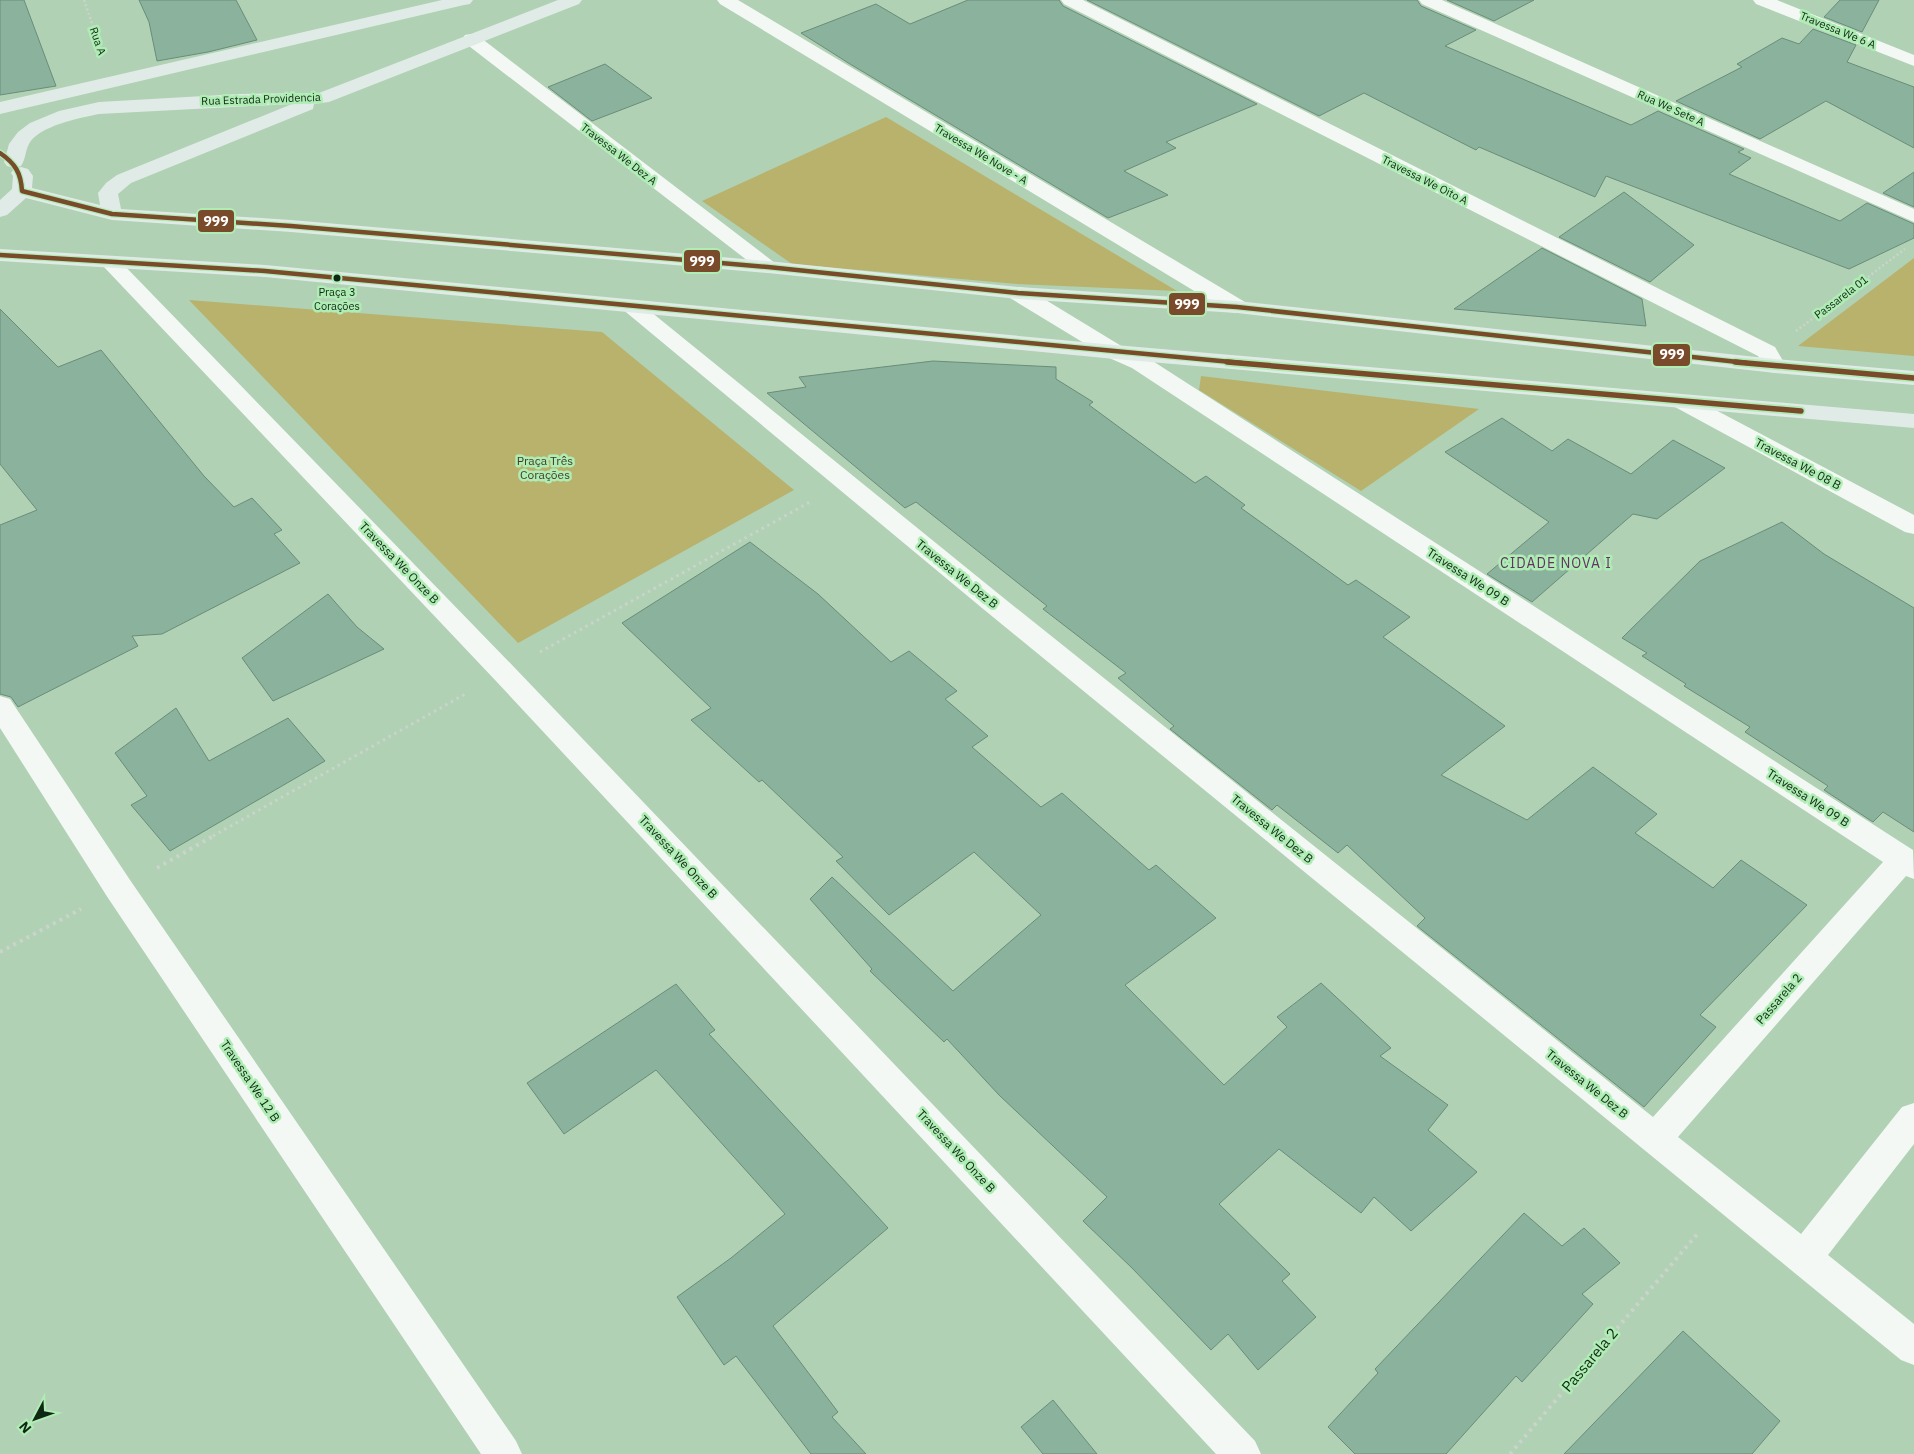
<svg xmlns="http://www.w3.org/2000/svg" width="1914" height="1454" font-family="'IBM Plex Sans',sans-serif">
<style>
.green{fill:#b9b26c}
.building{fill:#8ab29c;stroke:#6a8d7a}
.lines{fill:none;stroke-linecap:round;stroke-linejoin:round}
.path-far2{stroke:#cad4cb;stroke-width:2.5;stroke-dasharray:2 2.5;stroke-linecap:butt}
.path-far1{stroke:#cad4cb;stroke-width:3;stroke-dasharray:2.5 4;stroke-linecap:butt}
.path{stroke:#cad4cb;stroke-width:4;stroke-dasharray:3 4.5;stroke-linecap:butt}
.minor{fill:#f3f8f4;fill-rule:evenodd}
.major{fill:#e0ebe8;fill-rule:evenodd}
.bus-1-far1-casing{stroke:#afedb5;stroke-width:7}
.bus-1-casing{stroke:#afedb5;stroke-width:9}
.bus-1-far1{stroke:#7a4b2a;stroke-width:4.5}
.bus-1{stroke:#7a4b2a;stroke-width:5.5}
.bus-dot{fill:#0f2813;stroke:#afedb5;stroke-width:2}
.labels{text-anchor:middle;stroke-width:5;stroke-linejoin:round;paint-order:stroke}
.far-street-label{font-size:11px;fill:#0f2813;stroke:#afedb5}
.bus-label{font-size:11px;fill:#0f2813;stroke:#afedb5}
.park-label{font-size:12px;fill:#443b23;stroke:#afedb5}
.street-label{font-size:12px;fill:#0f2813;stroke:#afedb5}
.neighbourhood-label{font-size:14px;letter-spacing:1px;fill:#643364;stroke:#afedb5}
.near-street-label{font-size:15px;fill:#0f2813;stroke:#afedb5}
.line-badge{stroke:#afedb5;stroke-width:2}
.badge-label{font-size:14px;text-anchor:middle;font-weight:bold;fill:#fff}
</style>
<rect width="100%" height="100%" fill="#b0d1b3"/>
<path class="green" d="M886,117L1177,291L1017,284L792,264L702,201Z
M1914,258V356L1798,346Z
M189,300L602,332L794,490L518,643Z
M1201,376L1479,409L1361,491L1199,390Z"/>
<path class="building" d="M0,0H24L56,86L0,95Z
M139,0H236L257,40L208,52L157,61L149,22Z
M968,0H1059L1063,6L1257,104L1166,142L1176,148L1124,171L1168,195L1108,218L850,64L801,33L876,4L910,24Z
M1087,0H1417L1421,6L1476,30L1445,46L1631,125L1658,111L1744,149L1738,152L1751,158L1729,174L1840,221L1867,203L1914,224V238L1849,269L1606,176L1595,197L1479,147L1476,150L1364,93L1319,116Z
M1447,0H1534L1494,21Z
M1840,0H1879L1862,32L1824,17Z
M1813,29L1856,45L1847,62L1914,87V148L1826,101L1760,139L1676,101L1742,67L1737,64L1782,38L1799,44Z
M605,64L652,98L592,121L548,87Z
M1914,172V207L1883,193Z
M1624,192L1694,245L1650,282L1559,237Z
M1542,248L1642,299L1646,326L1454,309Z
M0,309L58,367L101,350L204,476L234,507L252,498L282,530L274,534L300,563L162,634L132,636L138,646L18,707L11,697L0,694V525L37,510L0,464Z
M933,361L1056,367V379L1093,402L1089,405L1195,483L1206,476L1245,505L1241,508L1348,585L1356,580L1410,617L1383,637L1505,726L1441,775L1527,820L1593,767L1657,814L1635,833L1713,888L1741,860L1807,905L1700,1015L1716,1027L1644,1107L1417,926L1425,918L1347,845L1338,853L1277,805L1272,810L1170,729L1174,726L1118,678L1126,673L1043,609L1047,606L916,502L905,508L767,393L806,387L799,377Z
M1502,418L1552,451L1568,439L1631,474L1673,440L1725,468L1657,519L1633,514L1532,602L1487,574L1549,522L1445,452Z
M1782,522L1824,554L1914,608V832L1883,812L1873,822L1824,790L1828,786L1745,732L1750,727L1684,686L1686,684L1642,656L1647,653L1622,638L1700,561Z
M750,542L818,594L891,662L909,651L957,691L945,699L988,736L972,747L1041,807L1062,793L1149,870L1156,865L1216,918L1125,985L1224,1085L1287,1027L1277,1017L1321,983L1391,1048L1380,1056L1448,1105L1428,1130L1477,1172L1411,1231L1374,1197L1361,1213L1279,1149L1219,1204L1290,1274L1282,1281L1316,1317L1258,1370L1228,1334L1211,1350L1132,1268L1083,1221L1107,1197L999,1095L947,1039L944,1042L870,971L872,969L810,899L832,877L953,991L1041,915L974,852L889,915L836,861L843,857L762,780L759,782L691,720L711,708L622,623Z
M328,594L357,627L384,649L273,701L242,658Z
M176,708L209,761L288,718L325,761L170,851L131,805L147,796L115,753Z
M676,984L715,1030L709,1034L888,1228L773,1326L838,1412L832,1417L866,1454H811L736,1356L724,1365L677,1297L731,1258L785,1214L656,1070L564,1134L527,1083Z
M1524,1213L1562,1246L1584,1228L1620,1263L1582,1294L1593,1304L1522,1382L1516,1376L1446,1454H1355L1328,1427L1378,1373L1375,1369Z
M1683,1331L1780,1421L1752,1454H1564Z
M1053,1400L1097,1454H1043L1021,1427Z"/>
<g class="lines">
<path class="path-far2" d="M84,0L101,50
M1796,331L1905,249"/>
<path class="path-far1" d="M540,652L810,502
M213,836L467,693"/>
<path class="path" d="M157,868L215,835
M0,952L81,909
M1510,1454L1699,1232"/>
<path class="minor" d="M717,0H738L1245,302L1248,307L1245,312L1237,313L1229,312L720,4Z
M1061,0H1083L1775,347L1786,366L1783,371L1775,373L1767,371L1758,356L1064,4Z
M1419,0H1442L1914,209V222L1422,4Z
M1753,0H1777L1914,55V66L1756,4Z
M471,34L477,35L775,263L778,267L775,271L768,273L761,271L465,43L462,39L465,35Z
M111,257L118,259L513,666L1255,1441L1261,1454H1216L495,680L104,267L101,263L104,259Z
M1018,287L1026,288L1123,347L1148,358L1913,850L1914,879L1906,876L1678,1137L1801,1234L1902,1107L1914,1103V1144L1828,1255L1914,1324V1365L1901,1360L982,608L621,308L624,303L632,302L640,303L1000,595L1653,1117L1883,862L1132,368L1107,357L1010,298L1007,293L1010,288Z
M1683,395L1691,397L1914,515V534L1905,532L1675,407L1672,402L1675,397Z
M0,696L10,699L130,880L516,1441L522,1454H481L108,898L0,728Z"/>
<path class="major" d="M442,0H473L470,4L464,5L0,114V102Z
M558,0H582L579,4L329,102L314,104L313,109L131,183L118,194L121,209L291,220L768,261L1018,287L1237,301L1775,359L1914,371V385L1775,373L1237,313L1018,299L768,273L291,232L112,220L26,198L7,215L0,217V200L12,189L13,176L11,173L14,169L21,167L28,169L33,176L32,188L100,205L98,193L106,183L117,175L292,104L99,114C80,118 38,126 29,144C25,151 26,159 21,166L14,168L7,166L4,162L9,144L18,132L30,123L59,111L99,102L239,94L319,93Z
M0,249L265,265L1115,345L1914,414V428L1115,359L265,277L0,261Z"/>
<defs>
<path id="bus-1-far1" d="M0,153C15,163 21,173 22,191L112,214L291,226L768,267L1018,293L1237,307L1747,363
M0,255L265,271L1242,363"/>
<path id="bus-1" d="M1227,362L1801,411
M1735,362L1914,378"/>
</defs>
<use href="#bus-1-far1" class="bus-1-far1-casing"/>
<use href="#bus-1" class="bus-1-casing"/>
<use href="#bus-1-far1" class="bus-1-far1"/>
<use href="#bus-1" class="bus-1"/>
</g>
<circle class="bus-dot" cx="337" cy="278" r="4.5"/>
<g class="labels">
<g class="far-street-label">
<text transform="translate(1838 30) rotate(22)" y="4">Travessa We 6 A</text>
<text transform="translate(98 41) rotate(71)" y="4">Rua A</text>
<text transform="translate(261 99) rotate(-2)" y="4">Rua Estrada Providencia</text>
<text transform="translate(1671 108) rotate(24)" y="4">Rua We Sete A</text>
<text transform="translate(619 154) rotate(38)" y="4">Travessa We Dez A</text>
<text transform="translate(981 154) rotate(31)" y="4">Travessa We Nove - A</text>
<text transform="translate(1425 180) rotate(27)" y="4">Travessa We Oito A</text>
<text transform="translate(1841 297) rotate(-37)" y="4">Passarela 01</text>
</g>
<g class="bus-label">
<text x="337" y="296">Praça 3<tspan x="337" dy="14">Corações</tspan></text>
</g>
<g class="park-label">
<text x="545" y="465">Praça Três<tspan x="545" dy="14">Corações</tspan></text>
</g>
<g class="street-label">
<text transform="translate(1798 464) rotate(28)" y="4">Travessa We 08 B</text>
<text transform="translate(399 563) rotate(46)" y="4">Travessa We Onze B</text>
<text transform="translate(957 574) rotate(39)" y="4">Travessa We Dez B</text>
<text transform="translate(1468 577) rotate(33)" y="4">Travessa We 09 B</text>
<text transform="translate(1808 798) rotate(33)" y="4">Travessa We 09 B</text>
<text transform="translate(1272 829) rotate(39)" y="4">Travessa We Dez B</text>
<text transform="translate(678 857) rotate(47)" y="4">Travessa We Onze B</text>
<text transform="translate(1779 999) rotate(-49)" y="4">Passarela 2</text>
<text transform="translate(250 1081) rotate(56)" y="4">Travessa We 12 B</text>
<text transform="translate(1587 1084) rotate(39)" y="4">Travessa We Dez B</text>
<text transform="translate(956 1151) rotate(47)" y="4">Travessa We Onze B</text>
</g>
<g class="neighbourhood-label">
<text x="1556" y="568">CIDADE NOVA I</text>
</g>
<g class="near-street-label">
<text transform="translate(1590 1360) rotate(-50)" y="5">Passarela 2</text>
</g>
</g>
<g class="line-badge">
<rect x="197" y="209" width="38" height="24" rx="5" fill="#7a4b2a"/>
<rect x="683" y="249" width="38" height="24" rx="5" fill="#7a4b2a"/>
<rect x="1168" y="292" width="38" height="24" rx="5" fill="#7a4b2a"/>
<rect x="1652" y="343" width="39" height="24" rx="5" fill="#7a4b2a"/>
</g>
<g class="badge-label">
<text x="216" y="226">999</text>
<text x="702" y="266">999</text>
<text x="1187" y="309">999</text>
<text x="1672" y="359">999</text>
</g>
<g transform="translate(35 1419) rotate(229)" stroke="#afedb5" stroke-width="4" paint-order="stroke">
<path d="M0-4L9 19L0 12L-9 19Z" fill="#0f2813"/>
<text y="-8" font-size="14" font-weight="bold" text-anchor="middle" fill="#0f2813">N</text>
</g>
</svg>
